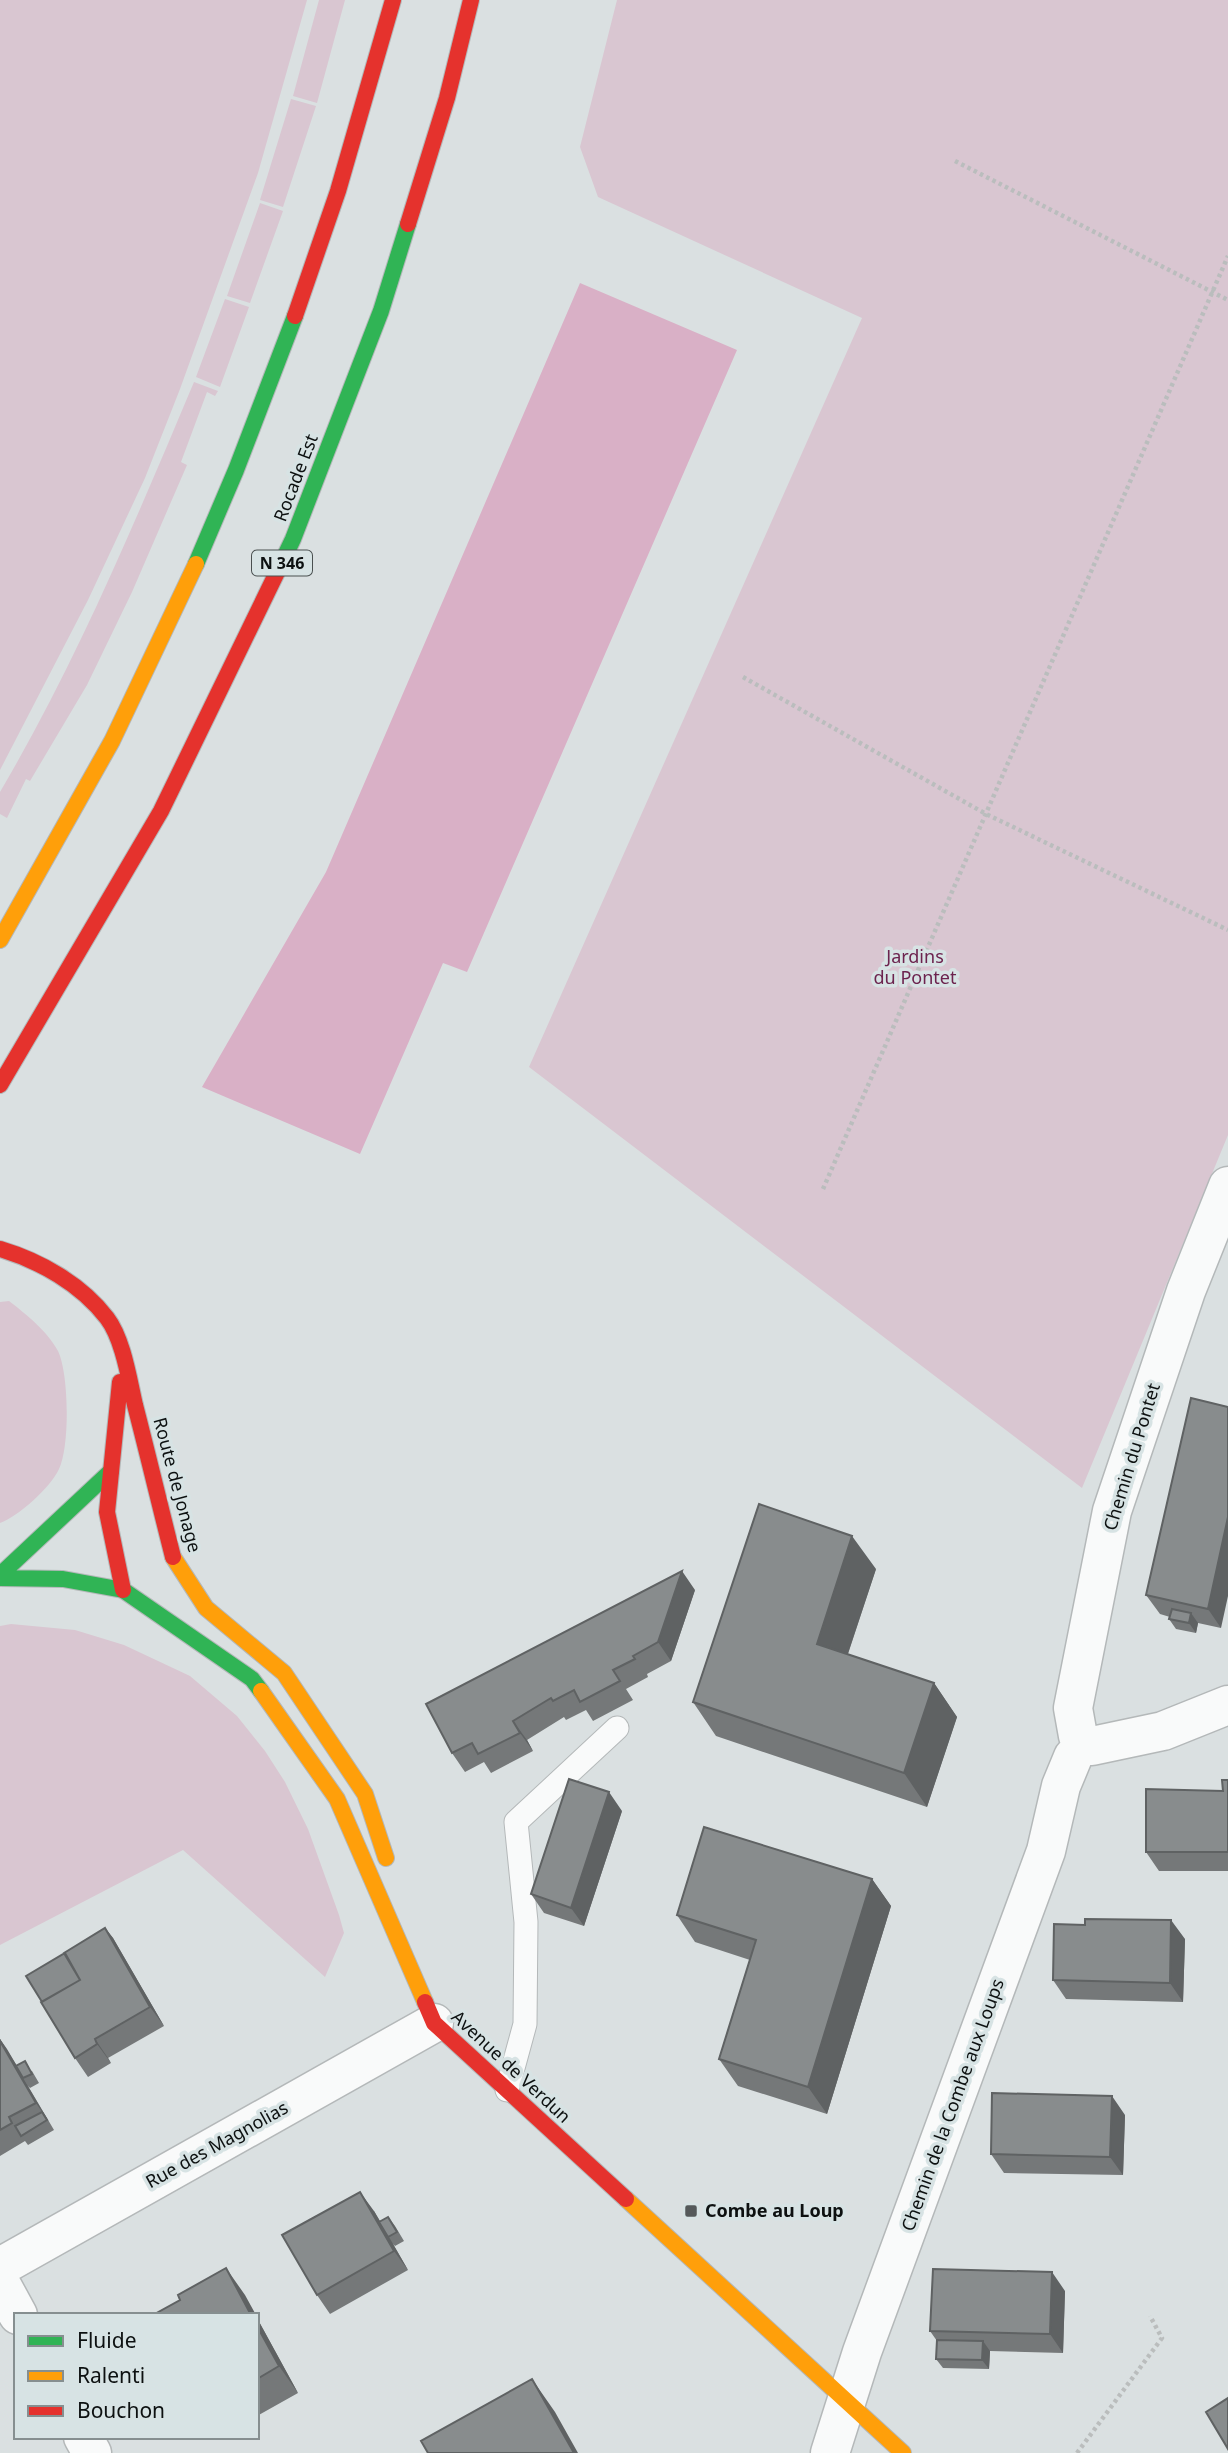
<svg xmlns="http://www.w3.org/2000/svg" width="1228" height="2453" font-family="'Noto Sans',sans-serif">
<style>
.green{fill:#d9c6d1}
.water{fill:#d9b0c6}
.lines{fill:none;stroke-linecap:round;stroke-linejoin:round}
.lane-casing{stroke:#b4b8b9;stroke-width:25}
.street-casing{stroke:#b4b8b9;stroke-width:41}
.fast-casing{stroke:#b4b8b9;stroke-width:18}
.slow-casing{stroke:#b4b8b9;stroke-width:18}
.jam-casing{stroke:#b4b8b9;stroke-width:18}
.path{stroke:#babdbd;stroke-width:4.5;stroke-dasharray:3.5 3.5;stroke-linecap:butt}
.lane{stroke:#f9fafa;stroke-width:23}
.street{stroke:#f9fafa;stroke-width:38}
.fast{stroke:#30b455;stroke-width:16}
.slow{stroke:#ff9f0a;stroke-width:16}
.jam{stroke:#e5322d;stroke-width:16}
.wall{fill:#757879}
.shaded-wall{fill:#5f6263}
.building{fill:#888c8d;stroke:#5f6263;stroke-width:2}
.poi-dot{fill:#55595a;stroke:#d7e3e4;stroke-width:2.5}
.labels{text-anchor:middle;stroke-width:7;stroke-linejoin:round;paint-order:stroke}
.shield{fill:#d7e3e4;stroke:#4a5050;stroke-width:2}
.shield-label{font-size:16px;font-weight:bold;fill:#0d1111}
.street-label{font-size:18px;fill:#0d1111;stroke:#d7e3e4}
.park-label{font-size:18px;fill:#6c234e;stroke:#d7e3e4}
.poi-label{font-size:18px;font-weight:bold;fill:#0d1111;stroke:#d7e3e4;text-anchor:start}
</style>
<rect width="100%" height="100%" fill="#dae0e1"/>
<path class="green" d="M0,0H307L258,173L180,389L145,478L88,600L0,770Z
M319,0H345L317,103L293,96Z
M617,0H1228V1135L1082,1488L529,1067L862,318L598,197L580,147Z
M291,99L316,106L283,207L260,200Z
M260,203L283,211L250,303L227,296Z
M225,299L249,307L220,387L196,377Z
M194,382L218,391L215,396L207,392L181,462L187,465L132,592L87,685L30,781L26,779L7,818L0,814V792C77,661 135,522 194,382Z
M9,1301C26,1314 48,1332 58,1351C69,1374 70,1446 59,1469C50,1488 19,1516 0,1523V1302Z
M11,1624L75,1630L124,1645L190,1676L237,1716L265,1751L285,1782L308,1829L339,1915L344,1933L325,1977L183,1850L0,1945V1626Z"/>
<path class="water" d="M580,283L737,350L467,972L443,963L360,1154L202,1087L326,872Z"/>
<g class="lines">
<defs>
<path id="lane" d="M507,2090L525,2024L526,1922L516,1822L617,1728"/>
<path id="street" d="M1078,1736L1073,1708L1112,1511L1186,1291L1228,1186
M1092,1746L1163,1731L1228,1705
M0,2267L434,2023
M0,2282L18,2315
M83,2437L92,2453
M830,2453L862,2352L1046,1851L1061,1786L1073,1757"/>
<path id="fast" d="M282,562L293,539L381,311L408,224
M196,564L236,470L295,316
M0,1575L111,1471
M0,1578L63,1579L123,1590L252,1679L261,1691"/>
<path id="slow" d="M0,940L112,741L196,564
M173,1557L206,1608L284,1673L365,1794L386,1858
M261,1691L337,1799L425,2002
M626,2199L903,2453"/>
<path id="jam" d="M408,224L447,98L471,0
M295,316L338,191L393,0
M0,1085L161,811L282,562
M0,1249C40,1261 81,1284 107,1318C123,1339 129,1379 135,1405C148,1455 160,1506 173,1557
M120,1382L107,1512L123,1590
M425,2002L434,2023L626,2199"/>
</defs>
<use href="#lane" class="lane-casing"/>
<use href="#street" class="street-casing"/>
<use href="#fast" class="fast-casing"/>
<use href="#slow" class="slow-casing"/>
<use href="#jam" class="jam-casing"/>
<path class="path" d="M955,161L1228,300
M743,677L986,814L1228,930
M823,1189L1228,256
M1077,2453L1162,2338L1150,2316"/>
<use href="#lane" class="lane"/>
<use href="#street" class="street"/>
<use href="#fast" class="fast"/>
<use href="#slow" class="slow"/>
<use href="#jam" class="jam"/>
</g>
<path class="wall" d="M1191,1398L1221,1628L1198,1623L1196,1633L1176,1629L1169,1619L1170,1617L1160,1614L1146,1595Z
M876,1569L848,1654L934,1683L957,1717L927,1807L716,1736L693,1702Z
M695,1590L671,1661L647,1674L648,1677L626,1689L633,1700L593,1721L586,1710L566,1720L564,1717L527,1740L533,1751L491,1773L484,1762L465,1772L452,1753Z
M1228,1780V1871H1159L1146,1852L1223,1791Z
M622,1811L584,1926L544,1913L531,1894Z
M872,1879L891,1906L827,2114L738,2086L719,2059L750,1960L695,1942L677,1915Z
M1085,1925L1185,1939L1183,2002L1066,1999L1053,1980Z
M106,1929L113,1938L164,2026L108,2058L111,2063L88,2077L75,2058L42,2002Z
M0,2039L17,2066L32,2071L39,2083L30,2088L28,2086L54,2130L28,2145L25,2141L0,2156Z
M1125,2115L1123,2175L1004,2173L991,2154Z
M374,2211L380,2221L388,2217L395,2226L404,2241L395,2246L393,2244L408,2270L330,2314L317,2295Z
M1065,2291L1063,2353L990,2351L989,2369L943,2368L936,2359L937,2341L930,2331Z
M257,2318L298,2393L257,2416Z"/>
<path class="shaded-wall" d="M1228,1517V1596L1221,1628L1208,1609Z
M852,1536L876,1569L840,1677L817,1644Z
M682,1571L695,1590L671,1661L658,1642Z
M1191,1613L1198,1623L1196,1633L1189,1623Z
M934,1683L957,1717L927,1807L904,1773Z
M513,1721L527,1740L533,1751L520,1733Z
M609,1792L622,1811L584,1926L571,1908Z
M872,1879L891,1906L827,2114L808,2087Z
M1171,1920L1185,1939L1183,2002L1170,1983Z
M105,1928L113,1938L164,2026L150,2007Z
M0,2039L7,2049L24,2078H23L49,2122L36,2103L0,2041Z
M95,2039L108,2058L111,2063L97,2044Z
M1112,2096L1125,2115L1123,2175L1110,2157Z
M360,2192L374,2211L408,2270L394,2251Z
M226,2268L245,2295L256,2315H251Z
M1052,2272L1065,2291L1063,2353L1050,2334Z
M257,2318L298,2393L279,2366L257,2326Z
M983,2341L990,2351L989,2369L982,2360Z
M532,2379L555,2412L578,2453H574Z"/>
<path class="building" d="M1191,1398L1228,1407V1517L1208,1609L1146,1595Z
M759,1504L852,1536L817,1644L934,1683L904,1773L693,1702Z
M682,1571L658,1642L633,1656L635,1659L613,1670L620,1681L580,1702L574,1690L553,1701L551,1698L513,1721L520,1733L478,1754L472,1743L452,1753L426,1704Z
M1172,1609L1191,1613L1189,1623L1169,1619Z
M569,1779L609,1792L571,1908L531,1894Z
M1222,1780H1228V1852H1146V1789L1223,1791Z
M704,1827L872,1879L808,2087L719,2059L756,1940L677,1915Z
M1085,1919L1171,1920L1170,1983L1053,1980L1054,1924L1085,1925Z
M105,1928L150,2007L95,2039L97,2044L75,2058L41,2002L80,1980L64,1953Z
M65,1953L80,1980L42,2002L26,1976Z
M0,2041L36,2103L9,2117L12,2123L0,2130Z
M25,2061L32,2074L23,2078L16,2066Z
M992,2093L1112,2096L1110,2157L991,2154Z
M42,2112L47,2120L21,2136L15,2126Z
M360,2192L394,2251L317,2295L282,2235Z
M388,2217L397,2232L388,2237L379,2222Z
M226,2268L251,2315H153L180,2300L178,2295Z
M933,2269L1052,2272L1050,2334L930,2331Z
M257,2326L279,2366L257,2379Z
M937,2340L983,2341L982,2360L936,2359Z
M532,2379L574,2453H428L421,2441Z
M1228,2398V2449L1206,2412Z"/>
<rect class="poi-dot" x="684" y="2204" width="14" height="14" rx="3.5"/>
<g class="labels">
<rect class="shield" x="252" y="550.5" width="60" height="25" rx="5"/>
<g class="shield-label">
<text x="282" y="569">N 346</text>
</g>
<g class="street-label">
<text transform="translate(296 478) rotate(-69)" y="6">Rocade Est</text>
<text transform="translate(1132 1457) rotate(-73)" y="6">Chemin du Pontet</text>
<text transform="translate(177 1485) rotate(75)" y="6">Route de Jonage</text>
<text transform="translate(511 2067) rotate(43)" y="6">Avenue de Verdun</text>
<text transform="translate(953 2105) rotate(-70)" y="6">Chemin de la Combe aux Loups</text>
<text transform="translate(217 2145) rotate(-29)" y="6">Rue des Magnolias</text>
</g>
<g class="park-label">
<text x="915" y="963">Jardins<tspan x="915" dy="21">du Pontet</tspan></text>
</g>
<g class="poi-label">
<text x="705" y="2217">Combe au Loup</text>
</g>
</g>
<rect x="14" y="2313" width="245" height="126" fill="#d7e3e4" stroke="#868f90" stroke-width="2"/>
<rect x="28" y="2336" width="35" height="10" fill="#30b455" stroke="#868f90" stroke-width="2"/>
<text x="77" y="2348" font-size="21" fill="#0d1111">Fluide</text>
<rect x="28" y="2371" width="35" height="10" fill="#ff9f0a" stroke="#868f90" stroke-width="2"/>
<text x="77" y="2383" font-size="21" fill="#0d1111">Ralenti</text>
<rect x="28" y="2406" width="35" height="10" fill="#e5322d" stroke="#868f90" stroke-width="2"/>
<text x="77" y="2418" font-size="21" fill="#0d1111">Bouchon</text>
</svg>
